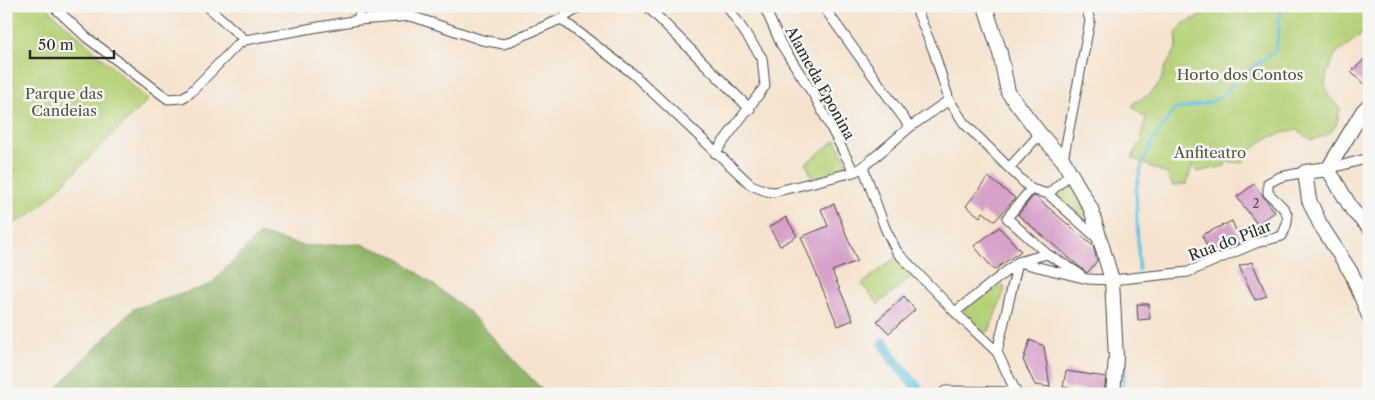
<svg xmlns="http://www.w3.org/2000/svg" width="1375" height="400" font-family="'Libre Caslon Text',serif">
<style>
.green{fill:#b5d278;stroke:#707e52}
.forest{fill:#90b468;stroke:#5e704a}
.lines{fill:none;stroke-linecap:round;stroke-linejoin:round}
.stream{stroke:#60c0df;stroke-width:3}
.canal{stroke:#60c0df;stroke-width:11}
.building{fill:#d7a1c9}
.street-casing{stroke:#494744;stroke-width:11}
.secondary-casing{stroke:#494744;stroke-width:16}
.street{stroke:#fff;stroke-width:9}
.secondary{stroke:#fff;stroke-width:14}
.labels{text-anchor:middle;stroke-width:5;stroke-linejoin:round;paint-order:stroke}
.number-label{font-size:12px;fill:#564852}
.park-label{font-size:15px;fill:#4e553e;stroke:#f6f6f2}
.street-label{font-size:15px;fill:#2b2b2b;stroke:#f6f6f2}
</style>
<rect width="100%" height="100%" fill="#f6f6f2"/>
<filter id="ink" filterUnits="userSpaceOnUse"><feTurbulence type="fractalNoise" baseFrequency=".02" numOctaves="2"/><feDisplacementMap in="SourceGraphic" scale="10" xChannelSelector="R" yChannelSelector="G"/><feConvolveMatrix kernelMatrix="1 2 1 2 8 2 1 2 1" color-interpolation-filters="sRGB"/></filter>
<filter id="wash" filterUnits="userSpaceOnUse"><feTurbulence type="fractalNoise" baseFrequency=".0096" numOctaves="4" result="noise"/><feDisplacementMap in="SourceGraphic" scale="20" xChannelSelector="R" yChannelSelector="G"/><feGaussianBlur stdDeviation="1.12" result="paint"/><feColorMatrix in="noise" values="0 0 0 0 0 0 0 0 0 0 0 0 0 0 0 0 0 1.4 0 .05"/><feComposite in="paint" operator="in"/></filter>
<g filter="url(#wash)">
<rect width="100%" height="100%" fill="#f5e3cf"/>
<path class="green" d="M6,6H45L148,100L34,212L6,228Z
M368,6H384L383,11L380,15H373L369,12Z
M1214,6H1369V25L1360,36L1336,53L1327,73L1325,83L1328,95L1340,109C1336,131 1333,134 1311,140L1297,130C1270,135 1258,139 1242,163L1226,161L1225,166L1197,172L1192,165L1187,184L1173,186L1167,174L1132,158L1138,146L1143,141L1141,135L1146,118L1132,107L1135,102L1149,95L1160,83L1165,68L1177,47L1176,34L1184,23L1206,14Z
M836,140L851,171L848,174L812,178L806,163Z
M1076,178L1087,214L1082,218L1054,194Z
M902,252L918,271L878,304L862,284Z
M1003,285L1005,289L989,331L984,332L962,307Z"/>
<path class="forest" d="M259,234L305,246L361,244L397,257L468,311L546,394H51L133,309L210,285Z"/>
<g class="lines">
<path class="stream" d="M1139,270L1136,189L1142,164L1152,142L1174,110L1211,102L1224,94L1236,80L1276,50L1281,6
M1121,394L1126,361"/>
<path class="canal" d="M884,343L893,359L922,394"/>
</g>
<g id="blocks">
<path class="building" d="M1369,55V89L1351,72Z
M988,177L1015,198L995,221L983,212L980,217L966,206Z
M1254,184L1275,212L1257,224L1237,197Z
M1033,196L1036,197L1093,246L1097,261L1087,273L1018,215Z
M834,204L857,261L832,271L853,320L838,326L801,237L828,226L821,209Z
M786,217L797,236L780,246L769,227Z
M1232,221L1241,242L1211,255L1202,235Z
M999,227L1021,251L994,270L974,246Z
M1252,262L1267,296L1255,300L1239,266Z
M904,296L915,310L889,333L877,321Z
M1137,304H1149L1150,319L1138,320Z
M1030,340L1044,346L1050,387L1035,385L1023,360Z
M1066,371L1106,377L1104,394L1063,387Z"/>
</g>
</g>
<g filter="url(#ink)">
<use href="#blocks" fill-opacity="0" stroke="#494744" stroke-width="1"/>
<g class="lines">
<defs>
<path id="street" d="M53,6L86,37L168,99L182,98L190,93L237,45L245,40L358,20L411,16L482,40L504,44L561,19L582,6
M207,6L245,40
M394,6L411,16
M647,6L750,109
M764,6L781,44L815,97L854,172
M823,6L910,127
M915,6L934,52L949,100L964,123L1009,168L1031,189
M561,19L632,73L751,185L766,191L774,192L854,172L863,167L910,127L949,100
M358,20L361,6
M715,153L765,86L762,58L727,6
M863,167L885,228L897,252L955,312L997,352L1016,392L945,391
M1009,168L1040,134
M1328,169L1369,158
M1048,194L1098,239
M1080,274L1047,254L1007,218L1031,189L1048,194L1068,176L1063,160L1090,21L1086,6
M955,312L1018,262L1047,254
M997,352L1018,262L1087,279L1112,280L1188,272L1256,243L1282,236C1294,212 1285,210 1268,193V183L1280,177L1305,172"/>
<path id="secondary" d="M985,6L1000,53L1008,92L1040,134L1063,160L1091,209L1112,280L1116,358L1113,394
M1328,169L1305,172L1309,200L1320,224L1352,274L1369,316
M1328,169L1363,111L1369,105
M1328,169L1353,211L1369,227"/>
</defs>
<use href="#street" class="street-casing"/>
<use href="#secondary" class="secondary-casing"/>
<use href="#street" class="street"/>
<use href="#secondary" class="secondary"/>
</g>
</g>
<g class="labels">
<g class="number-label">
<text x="1256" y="208">2</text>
</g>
<g class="park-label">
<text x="1240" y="80">Horto dos Contos</text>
<text x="64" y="99">Parque das<tspan x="64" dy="17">Candeias</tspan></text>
<text x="1210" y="158">Anfiteatro</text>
</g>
<g class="street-label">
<text transform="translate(820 83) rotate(61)" y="5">Alameda Eponina</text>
<text transform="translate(1230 241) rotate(-21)" y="5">Rua do Pilar</text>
</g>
</g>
<rect width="1375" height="400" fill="none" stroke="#f6f6f2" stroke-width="25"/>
<path d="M30 50v8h84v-8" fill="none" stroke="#2b2b2b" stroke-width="2.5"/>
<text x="38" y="50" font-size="15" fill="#2b2b2b" stroke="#f6f6f2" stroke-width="4" paint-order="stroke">50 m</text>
</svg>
